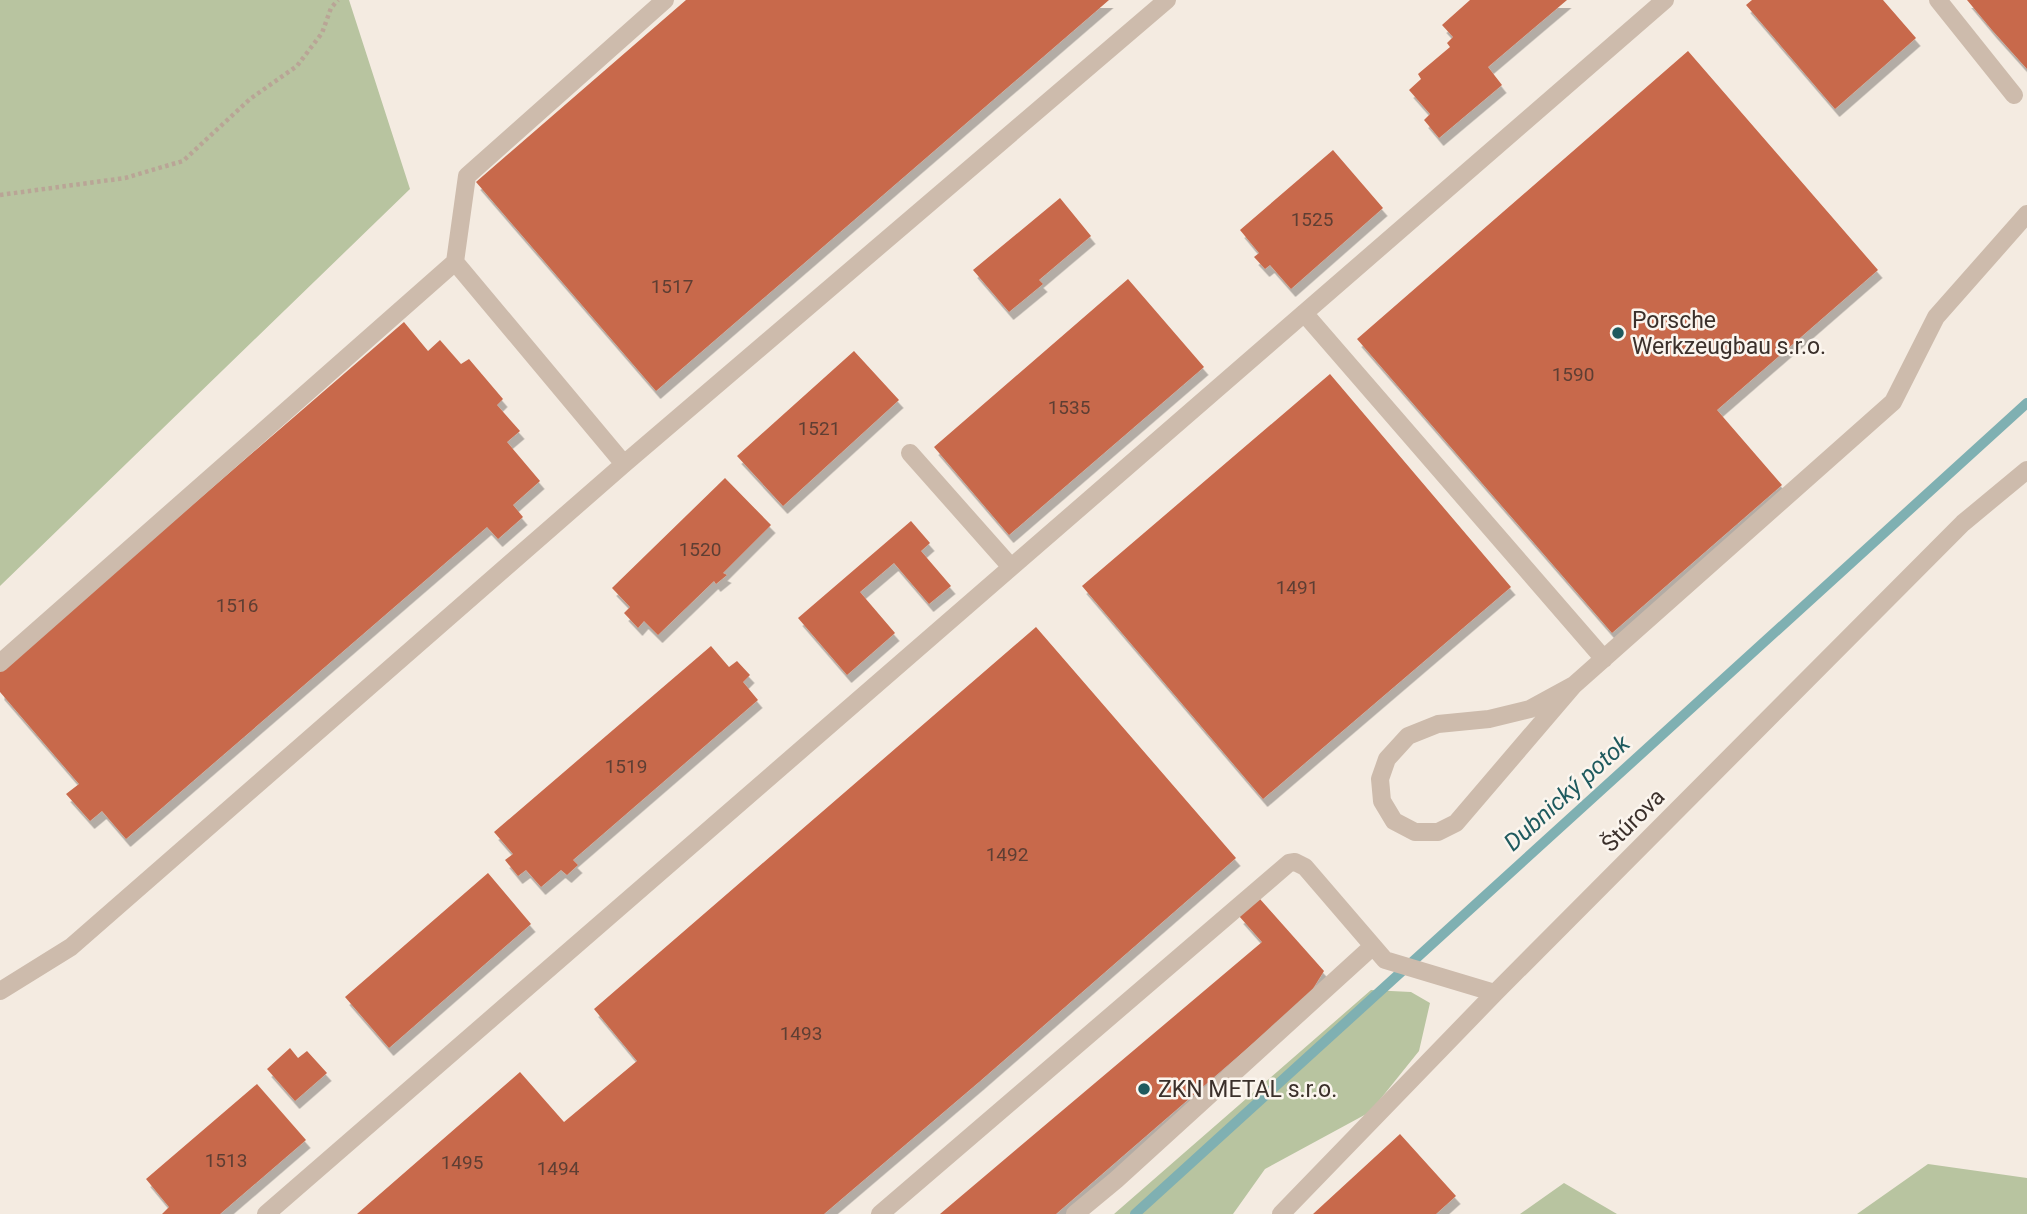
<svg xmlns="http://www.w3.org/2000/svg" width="2027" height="1214" font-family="Roboto,sans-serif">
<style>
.green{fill:#b8c4a0}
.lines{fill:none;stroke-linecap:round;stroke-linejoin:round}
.stream{stroke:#7fb0b2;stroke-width:10}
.building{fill:#c8694b;filter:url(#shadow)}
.path{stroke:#b9a596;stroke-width:4.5;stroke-dasharray:3.5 3.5;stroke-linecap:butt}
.service{stroke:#cdbbac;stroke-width:18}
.poi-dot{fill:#1f5a5e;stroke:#fbf5ee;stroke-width:2.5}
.labels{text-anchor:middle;stroke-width:5;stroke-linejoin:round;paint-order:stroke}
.number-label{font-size:19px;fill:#5e3e33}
.poi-label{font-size:23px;fill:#3b302b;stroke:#fbf5ee;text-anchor:start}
.street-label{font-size:23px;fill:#3b302b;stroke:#fbf5ee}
.water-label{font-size:24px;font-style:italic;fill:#1f5a5e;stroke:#fbf5ee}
</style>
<defs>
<filter id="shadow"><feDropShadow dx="4.5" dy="8" stdDeviation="0" flood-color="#0004"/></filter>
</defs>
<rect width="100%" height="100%" fill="#f4ebe1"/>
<path class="green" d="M0,0H349L410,189L0,586Z
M1371,990L1411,992L1430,1003L1419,1051L1370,1112L1265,1169L1233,1214H1114Z
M1928,1164L2027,1178V1214H1857Z
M1564,1183L1617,1214H1520Z"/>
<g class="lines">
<path class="stream" d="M1135,1214L2027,403"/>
</g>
<path class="building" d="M686,0H1109L656,391L476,182Z
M1470,0H1567L1488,67L1502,85L1439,138L1424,120L1430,114L1409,90L1421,79L1418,74L1450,47L1447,43L1453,37L1442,25Z
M1752,0H1883L1916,38L1835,109L1746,5Z
M1967,0H2027V69L1992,30Z
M1688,51L1878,270L1717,410L1782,485L1612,633L1357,339Z
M1333,150L1383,208L1291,289L1270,265L1265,269L1254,257L1259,253L1240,230Z
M1060,198L1091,236L1039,280L1043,284L1009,312L973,270Z
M1128,279L1204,367L1009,535L934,447Z
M404,322L428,351L440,340L461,364L469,359L503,399L497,405L520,431L507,442L540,481L513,505L523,517L498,539L487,527L126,839L102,811L90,821L66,794L79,784L0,692V671Z
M854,351L899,400L783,506L737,456Z
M1330,374L1511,587L1263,799L1082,586Z
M725,478L771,525L723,573L727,575L716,584L714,581L658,635L644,621L638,628L624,613L630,607L612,588Z
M911,521L930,543L921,551L951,586L929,604L894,563L860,592L895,633L847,675L798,618Z
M1036,627L1236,858L979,1082L824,1214H357L520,1072L564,1122L637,1061L594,1009Z
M711,646L729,667L737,661L750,675L743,682L758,700L573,860L578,865L567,875L561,870L541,887L526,870L518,876L505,860L513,854L494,832Z
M488,873L531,924L389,1048L345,997Z
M1260,899L1324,971L1309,995L1056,1214H940L1262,942L1239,916Z
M290,1048L298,1058L307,1051L327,1073L295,1101L267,1069Z
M257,1084L306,1140L220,1214H162L169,1207L146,1179Z
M1400,1134L1456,1196L1436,1214H1313Z"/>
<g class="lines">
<path class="path" d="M0,195L125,178L183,161L250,99L297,66L322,33L331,8L338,0"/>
<path class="service" d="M1938,0L2014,95
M455,262L624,464
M1304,313L1604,659
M910,453L1011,567
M0,663L455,262L467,176L665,0
M1574,685L1530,709L1489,719L1438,724L1408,736L1387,759L1380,779L1382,801L1394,821L1415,832H1438L1456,823L1574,685L1893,402L1936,317L2027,214
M0,991L71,947L624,464L1167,0
M266,1214L1665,0
M880,1214L1289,863L1295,862L1305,867L1385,960L1495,993
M1075,1214L1116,1180L1373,946
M1281,1214L1495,993L1963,523L2027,470"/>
</g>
<g class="poi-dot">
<circle cx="1618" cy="333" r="7"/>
<circle cx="1144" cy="1089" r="7"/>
</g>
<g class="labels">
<g class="number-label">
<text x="1312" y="226">1525</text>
<text x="672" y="293">1517</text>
<text x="1573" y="381">1590</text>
<text x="1069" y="414">1535</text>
<text x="819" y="435">1521</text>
<text x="700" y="556">1520</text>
<text x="1297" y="594">1491</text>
<text x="237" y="612">1516</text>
<text x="626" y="773">1519</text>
<text x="1007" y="861">1492</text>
<text x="801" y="1040">1493</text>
<text x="226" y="1167">1513</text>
<text x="462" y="1169">1495</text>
<text x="558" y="1175">1494</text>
</g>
<g class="poi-label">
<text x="1632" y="328">Porsche<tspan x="1632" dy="26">Werkzeugbau s.r.o.</tspan></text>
<text x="1158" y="1097">ZKN METAL s.r.o.</text>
</g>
<g class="street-label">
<text transform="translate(1633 820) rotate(-45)" y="8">Štúrova</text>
</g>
<g class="water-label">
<text transform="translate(1567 793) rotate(-42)" y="8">Dubnický potok</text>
</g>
</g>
</svg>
